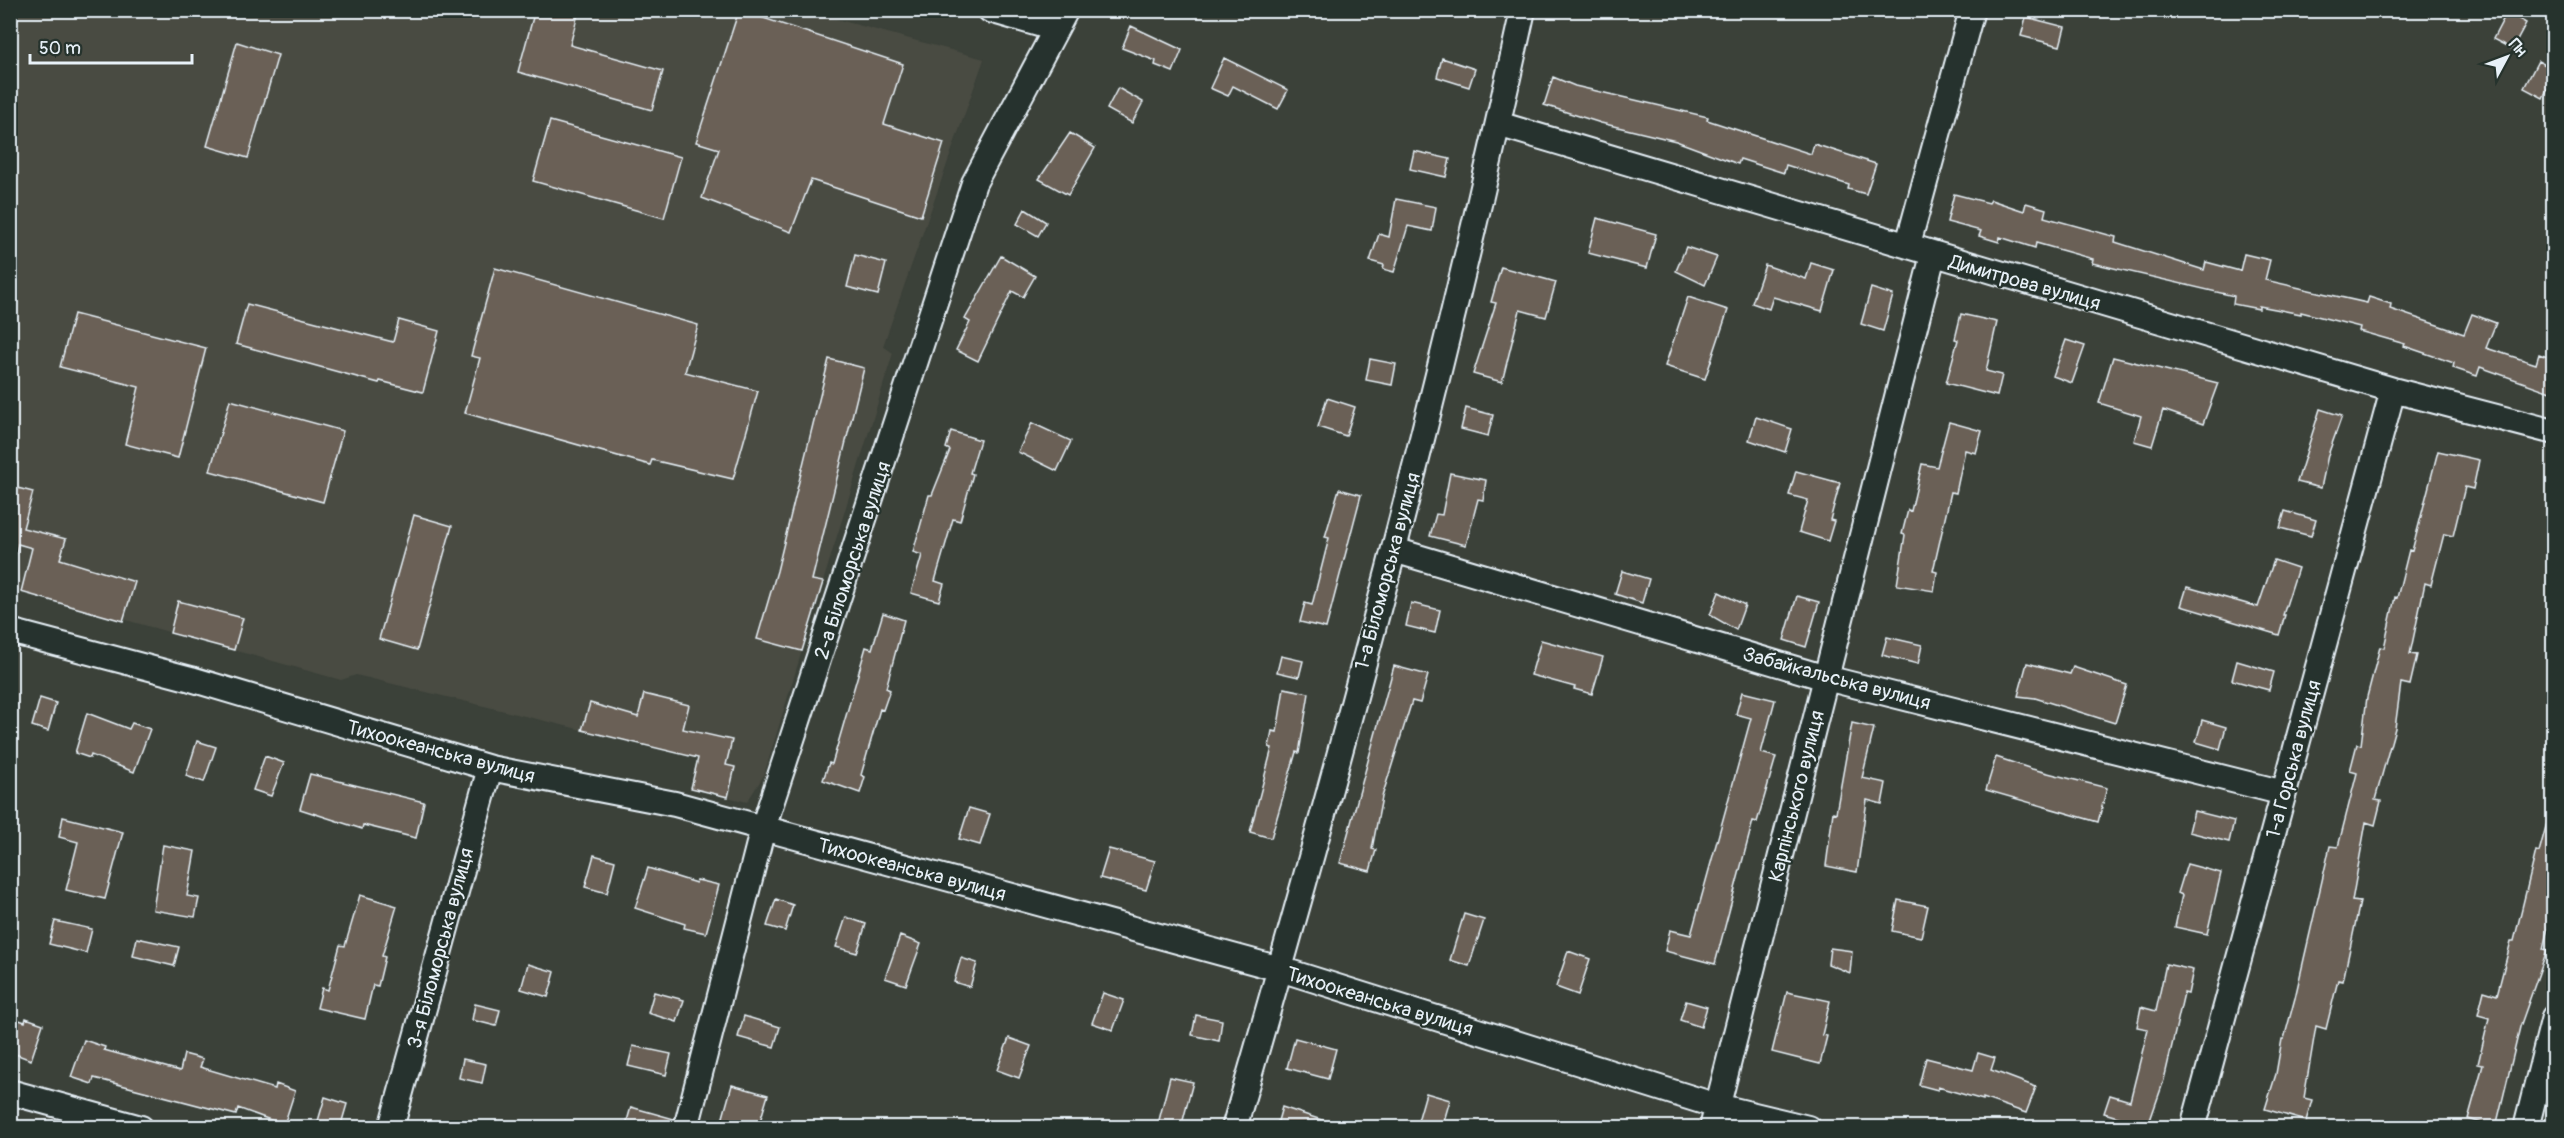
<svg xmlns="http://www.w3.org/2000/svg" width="2564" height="1138" font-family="Pangolin,sans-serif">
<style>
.built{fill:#494b42}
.building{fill:#6b6156;stroke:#e8f1f8;stroke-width:1.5}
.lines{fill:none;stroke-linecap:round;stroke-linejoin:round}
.street-casing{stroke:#e8f1f8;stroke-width:28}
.street{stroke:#26332d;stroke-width:24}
.labels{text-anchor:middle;stroke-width:4.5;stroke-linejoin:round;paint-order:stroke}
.street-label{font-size:20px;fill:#e8f1f8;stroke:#26332d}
</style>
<rect width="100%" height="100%" fill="#3b4139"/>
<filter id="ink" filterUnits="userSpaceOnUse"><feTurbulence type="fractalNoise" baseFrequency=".0167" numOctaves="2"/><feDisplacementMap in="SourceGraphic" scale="12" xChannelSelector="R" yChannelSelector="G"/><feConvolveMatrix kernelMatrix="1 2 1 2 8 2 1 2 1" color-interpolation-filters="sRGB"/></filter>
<g filter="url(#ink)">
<path class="built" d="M10,11H806L984,59L883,346L893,353L764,775L747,802L691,788L698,758L356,675L341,680L11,588Z"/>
<path class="building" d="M535,10H579L570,45L663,71L652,110L518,72Z
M739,10L903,64L884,124L944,143L921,216L811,180L791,232L702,198L719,149L696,142Z
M2507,12L2526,23L2512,49L2493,39Z
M2026,17L2065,27L2060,46L2021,36Z
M1131,26L1182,50L1173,72L1155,65L1156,61L1122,48Z
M237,42L278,55L248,158L207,146Z
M1224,58L1288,90L1278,109L1233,86L1228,96L1210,88Z
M1442,58L1475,69L1469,87L1437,77Z
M2538,61L2553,69V77L2543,98L2524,88Z
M1553,77L1575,86L1708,117L1707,120L1811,154L1814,144L1876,164L1866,194L1848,189L1849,185L1786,165L1784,173L1740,159L1738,164L1676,141L1601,123L1544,105Z
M1118,88L1143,102L1132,123L1107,109Z
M550,121L681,157L664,218L533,181Z
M1070,133L1095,148L1068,195L1039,179Z
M1414,151L1450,159L1446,177L1410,169Z
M1954,194L1989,203L1991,200L2024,211L2026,203L2046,209L2044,217L2116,237L2115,242L2204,270L2206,262L2240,271L2244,254L2270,260L2265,280L2367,303L2369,297L2391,304L2390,309L2464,334L2472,314L2496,323L2486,348L2536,364L2539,354L2553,359V393L2480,367L2477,376L2453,368L2454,363L2404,346L2405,344L2359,331L2360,327L2301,312V314L2259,306V309L2233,304L2234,296L2092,263L2093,259L2036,243L2035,248L2000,237L1999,242L1979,236L1981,231L1947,222Z
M1396,199L1436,207L1432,231L1408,226L1394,272L1383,269L1384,265L1370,261L1379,234L1389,237Z
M1025,209L1046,222L1038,236L1017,224Z
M1597,218L1656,234L1647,268L1588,253Z
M1686,247L1717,257L1705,285L1676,271Z
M855,255L886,263L878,295L847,287Z
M1001,256L1035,276L1023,297L1012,291L978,361L956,350L970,322L965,319Z
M1811,263L1834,270L1822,311L1773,297L1769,309L1752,303L1765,265L1806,279Z
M1501,267L1556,282L1546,317L1520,310L1502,382L1473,374L1496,303L1491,302Z
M495,268L698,325L685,372L758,391L733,479L652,460L650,465L465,413L480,358L471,356Z
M1871,288L1893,295L1883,331L1861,324Z
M1688,297L1728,310L1705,379L1665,366Z
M247,304L393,342L399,320L439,331L423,392L380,381L379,383L236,344Z
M74,314L206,348L178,458L125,444L139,387L60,367Z
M1961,314L1997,322L1986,371L2002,375L1997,396L1946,383L1958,340L1955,339Z
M2066,340L2085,346L2072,383L2053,376Z
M2113,357L2218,383L2203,424L2163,410L2152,446L2134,441L2141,416L2099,403Z
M829,359L864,368L812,580L823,582L802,651L757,639L777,571Z
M1370,359L1396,364L1392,385L1366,380Z
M1327,398L1355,407L1346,436L1318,427Z
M230,400L343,431L323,502L210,471Z
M1466,408L1493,415L1488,436L1461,429Z
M2320,409L2342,416L2328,455L2321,488L2297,482Z
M1756,417L1792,429L1785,452L1749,440Z
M1949,422L1982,431L1976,453L1965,450L1956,493L1951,492L1933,571L1937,572L1934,591L1897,585L1905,535L1902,534L1908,510L1911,511L1922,464L1937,467Z
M1032,423L1071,441L1057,471L1018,452Z
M951,431L980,440L970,473L973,474L960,521L953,519L935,581L944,584L939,601L911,593L922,555L913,552L929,495H932L950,450L946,448Z
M2438,451L2479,460L2473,489L2465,487L2453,536L2444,534L2431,585L2425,583L2410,654L2417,655L2410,685L2401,683L2395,728L2375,800L2381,801L2375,825L2366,822L2352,901L2360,902L2343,981L2338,980L2326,1029L2316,1026L2304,1098L2312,1100L2306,1121L2265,1109L2276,1074L2282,1039H2284L2295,998L2330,846L2338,847L2357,773L2350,771L2357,744L2361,745L2367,697L2380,647L2384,648L2395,597L2397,598L2409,550L2412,551Z
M1796,471L1840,483L1830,520L1834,521L1828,541L1799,532L1808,500L1789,495Z
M1450,473L1486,480L1483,500L1478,499L1466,545L1430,536L1436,514L1442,515Z
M10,486L33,492L23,528L66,539L60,559L135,582L123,621L21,592L32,548L18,544L16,554L10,553Z
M1339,489L1361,495L1326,628L1300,622L1305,603L1312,605L1329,538L1325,537Z
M2285,511L2316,520L2311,536L2280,528Z
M414,515L452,526L417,650L379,639Z
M2274,560L2298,568L2283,615H2285L2279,635L2181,606L2187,587L2258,607Z
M1622,571L1649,579L1642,603L1615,594Z
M1719,592L1745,605L1736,630L1710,615Z
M1797,596L1819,602L1806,647L1784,640Z
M178,601L243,618L234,650L170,633Z
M1411,603L1440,610L1435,633L1406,626Z
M883,613L904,620L886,688L890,690L883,710L880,709L861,775L865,777L860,793L823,780L829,763L832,764L866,647L872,649Z
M1887,637L1922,645L1918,664L1882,655Z
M1541,640L1603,657L1592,694L1574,689L1575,687L1531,675Z
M1281,656L1303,661L1299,677L1277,672Z
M2237,661L2274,672L2269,690L2232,680Z
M2027,663L2070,674L2073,667L2127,685L2115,723L2035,698L2018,696Z
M1394,666L1428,675L1420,703L1412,701L1382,797L1372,849L1376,850L1370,871L1340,863Z
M1284,688L1309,693L1299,753L1296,752L1271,838L1250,832L1272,748L1269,747L1272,731L1277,732Z
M1742,692L1775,700L1761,753L1776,757L1757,822L1753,821L1715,964L1665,951L1670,930L1691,935L1751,718L1736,714Z
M644,694L689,705L683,729L732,740L726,765L735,767L728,797L691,788L698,758L582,730L590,703L638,717Z
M40,698L56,703L48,731L32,726Z
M87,713L129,729L132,723L150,729L134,772L91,755L90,758L75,753Z
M2202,720L2226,727L2220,749L2196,742Z
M1852,723L1874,728L1862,778L1886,783L1882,804L1867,800L1857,872L1826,866L1833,812L1836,813Z
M197,741L216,747L204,782L186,776Z
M265,756L284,763L271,796L253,790Z
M1996,757L2032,769L2107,788L2098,822L1986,790Z
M310,774L424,802L416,838L363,825L362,829L300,809Z
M969,808L990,814L980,845L959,839Z
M2194,811L2234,821L2229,842L2189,832Z
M63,817L123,832L105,899L66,890L78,842L59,837Z
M2548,819L2553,820V906L2543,949L2547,950L2520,1027L2496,1127L2468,1119L2483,1065L2478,1064L2489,1018L2478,1015L2484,991L2497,995L2511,941H2514L2536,851L2539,852Z
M163,845L195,851L187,896L199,898L195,917L153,910Z
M1109,849L1155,861L1146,890L1100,878Z
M594,855L615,861L607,893L585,887Z
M2187,864L2221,873L2207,934L2175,927L2182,895L2178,893Z
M648,868L696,883L697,880L719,885L706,933L684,928L685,924L635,908Z
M360,895L397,906L382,956L385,957L378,986L373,985L365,1019L317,1008L322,988L328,990L340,945L345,946Z
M776,899L793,905L785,931L767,926Z
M1898,900L1928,906L1921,937L1892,931Z
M1464,914L1484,920L1469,966L1450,960Z
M846,917L866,924L857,953L836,947Z
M55,921L92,929L86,953L49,944Z
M900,936L921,944L906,985L885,978Z
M137,938L179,947L174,966L133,956Z
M1830,948L1852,951L1850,973L1828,964Z
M1568,951L1590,959L1578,995L1556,987Z
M961,958L977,963L970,987L954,982Z
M528,964L555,972L548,997L521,989Z
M2166,964L2193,970L2188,994L2184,993L2164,1080L2148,1126L2104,1113L2110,1095L2130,1101L2148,1029L2137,1027L2141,1007L2156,1011Z
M654,992L684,1000L677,1022L648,1013Z
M1787,992L1830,1001L1822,1035L1827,1036L1820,1064L1772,1052Z
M1103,993L1124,1000L1113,1030L1092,1023Z
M1686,1001L1707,1007L1701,1027L1680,1020Z
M475,1004L500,1010L496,1026L472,1020Z
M1196,1015L1222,1020L1219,1041L1192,1035Z
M744,1016L780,1027L774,1047L738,1037Z
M10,1017L25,1022L26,1018L43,1024L31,1060L10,1052Z
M1009,1038L1031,1046L1019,1078L997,1070Z
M1295,1038L1336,1049L1328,1079L1287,1068Z
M84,1040L105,1047L104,1050L180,1071L184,1054L203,1059L200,1067L275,1089L276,1084L295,1091L284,1125L238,1108L236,1115L94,1078L92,1084L71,1077Z
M633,1046L671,1054L666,1075L628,1066Z
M1978,1053L1995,1058L1991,1070L2036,1087L2026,1113L1983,1098V1100L1938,1087V1090L1919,1085L1926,1058L1973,1070Z
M463,1059L486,1064L482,1083L459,1078Z
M1170,1077L1193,1082L1181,1128H1157Z
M732,1085L768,1095L758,1128H720Z
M1426,1093L1450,1100L1442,1128H1416Z
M325,1097L347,1104L340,1128H316Z
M631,1107L674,1119L672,1128H625Z
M1282,1107L1334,1124L1333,1128H1276Z"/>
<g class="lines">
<defs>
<path id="street" d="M990,10L1056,29
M1498,124L2393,390L2554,432
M1908,244L1972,10
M1394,550L1826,678L2284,793
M10,631L191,679L490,768L675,804L1280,969L1717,1106L1808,1128
M10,1092L141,1128
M391,1128L490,768
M686,1128L763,828L974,183L1066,10
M1234,1128C1342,758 1441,386 1523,10
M1712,1128L1933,255
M2193,1128L2393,390
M2526,1128L2554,1017"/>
</defs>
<use href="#street" class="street-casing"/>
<use href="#street" class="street"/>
</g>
</g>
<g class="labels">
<g class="street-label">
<text transform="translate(2025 282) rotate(16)" y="7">Димитрова вулиця</text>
<text transform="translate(852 560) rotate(-72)" y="7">2-а Біломорська вулиця</text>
<text transform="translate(1387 571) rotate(-75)" y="7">1-а Біломорська вулиця</text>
<text transform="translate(1837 678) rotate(15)" y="7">Забайкальська вулиця</text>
<text transform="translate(441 751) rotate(15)" y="7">Тихоокеанська вулиця</text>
<text transform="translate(2293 759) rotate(-75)" y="7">1-а Горська вулиця</text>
<text transform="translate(1796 796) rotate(-76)" y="7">Карпінського вулиця</text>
<text transform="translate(912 869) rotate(15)" y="7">Тихоокеанська вулиця</text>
<text transform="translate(440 948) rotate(-75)" y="7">3-я Біломорська вулиця</text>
<text transform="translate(1380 1001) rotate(17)" y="7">Тихоокеанська вулиця</text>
</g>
</g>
<rect width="2564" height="1138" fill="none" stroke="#26332d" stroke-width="36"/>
<rect x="18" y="18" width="2528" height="1102" fill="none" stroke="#e8f1f8" stroke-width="2" filter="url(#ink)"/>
<g transform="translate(2507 57) rotate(49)" stroke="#26332d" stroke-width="4.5" paint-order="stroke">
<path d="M0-4.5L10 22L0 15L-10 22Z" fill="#e8f1f8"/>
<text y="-9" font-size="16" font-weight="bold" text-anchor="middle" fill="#e8f1f8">Пн</text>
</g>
<path d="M30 54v9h162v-9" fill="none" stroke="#e8f1f8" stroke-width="3"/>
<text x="39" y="54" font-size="18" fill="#e8f1f8" stroke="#26332d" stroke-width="4.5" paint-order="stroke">50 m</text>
</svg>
